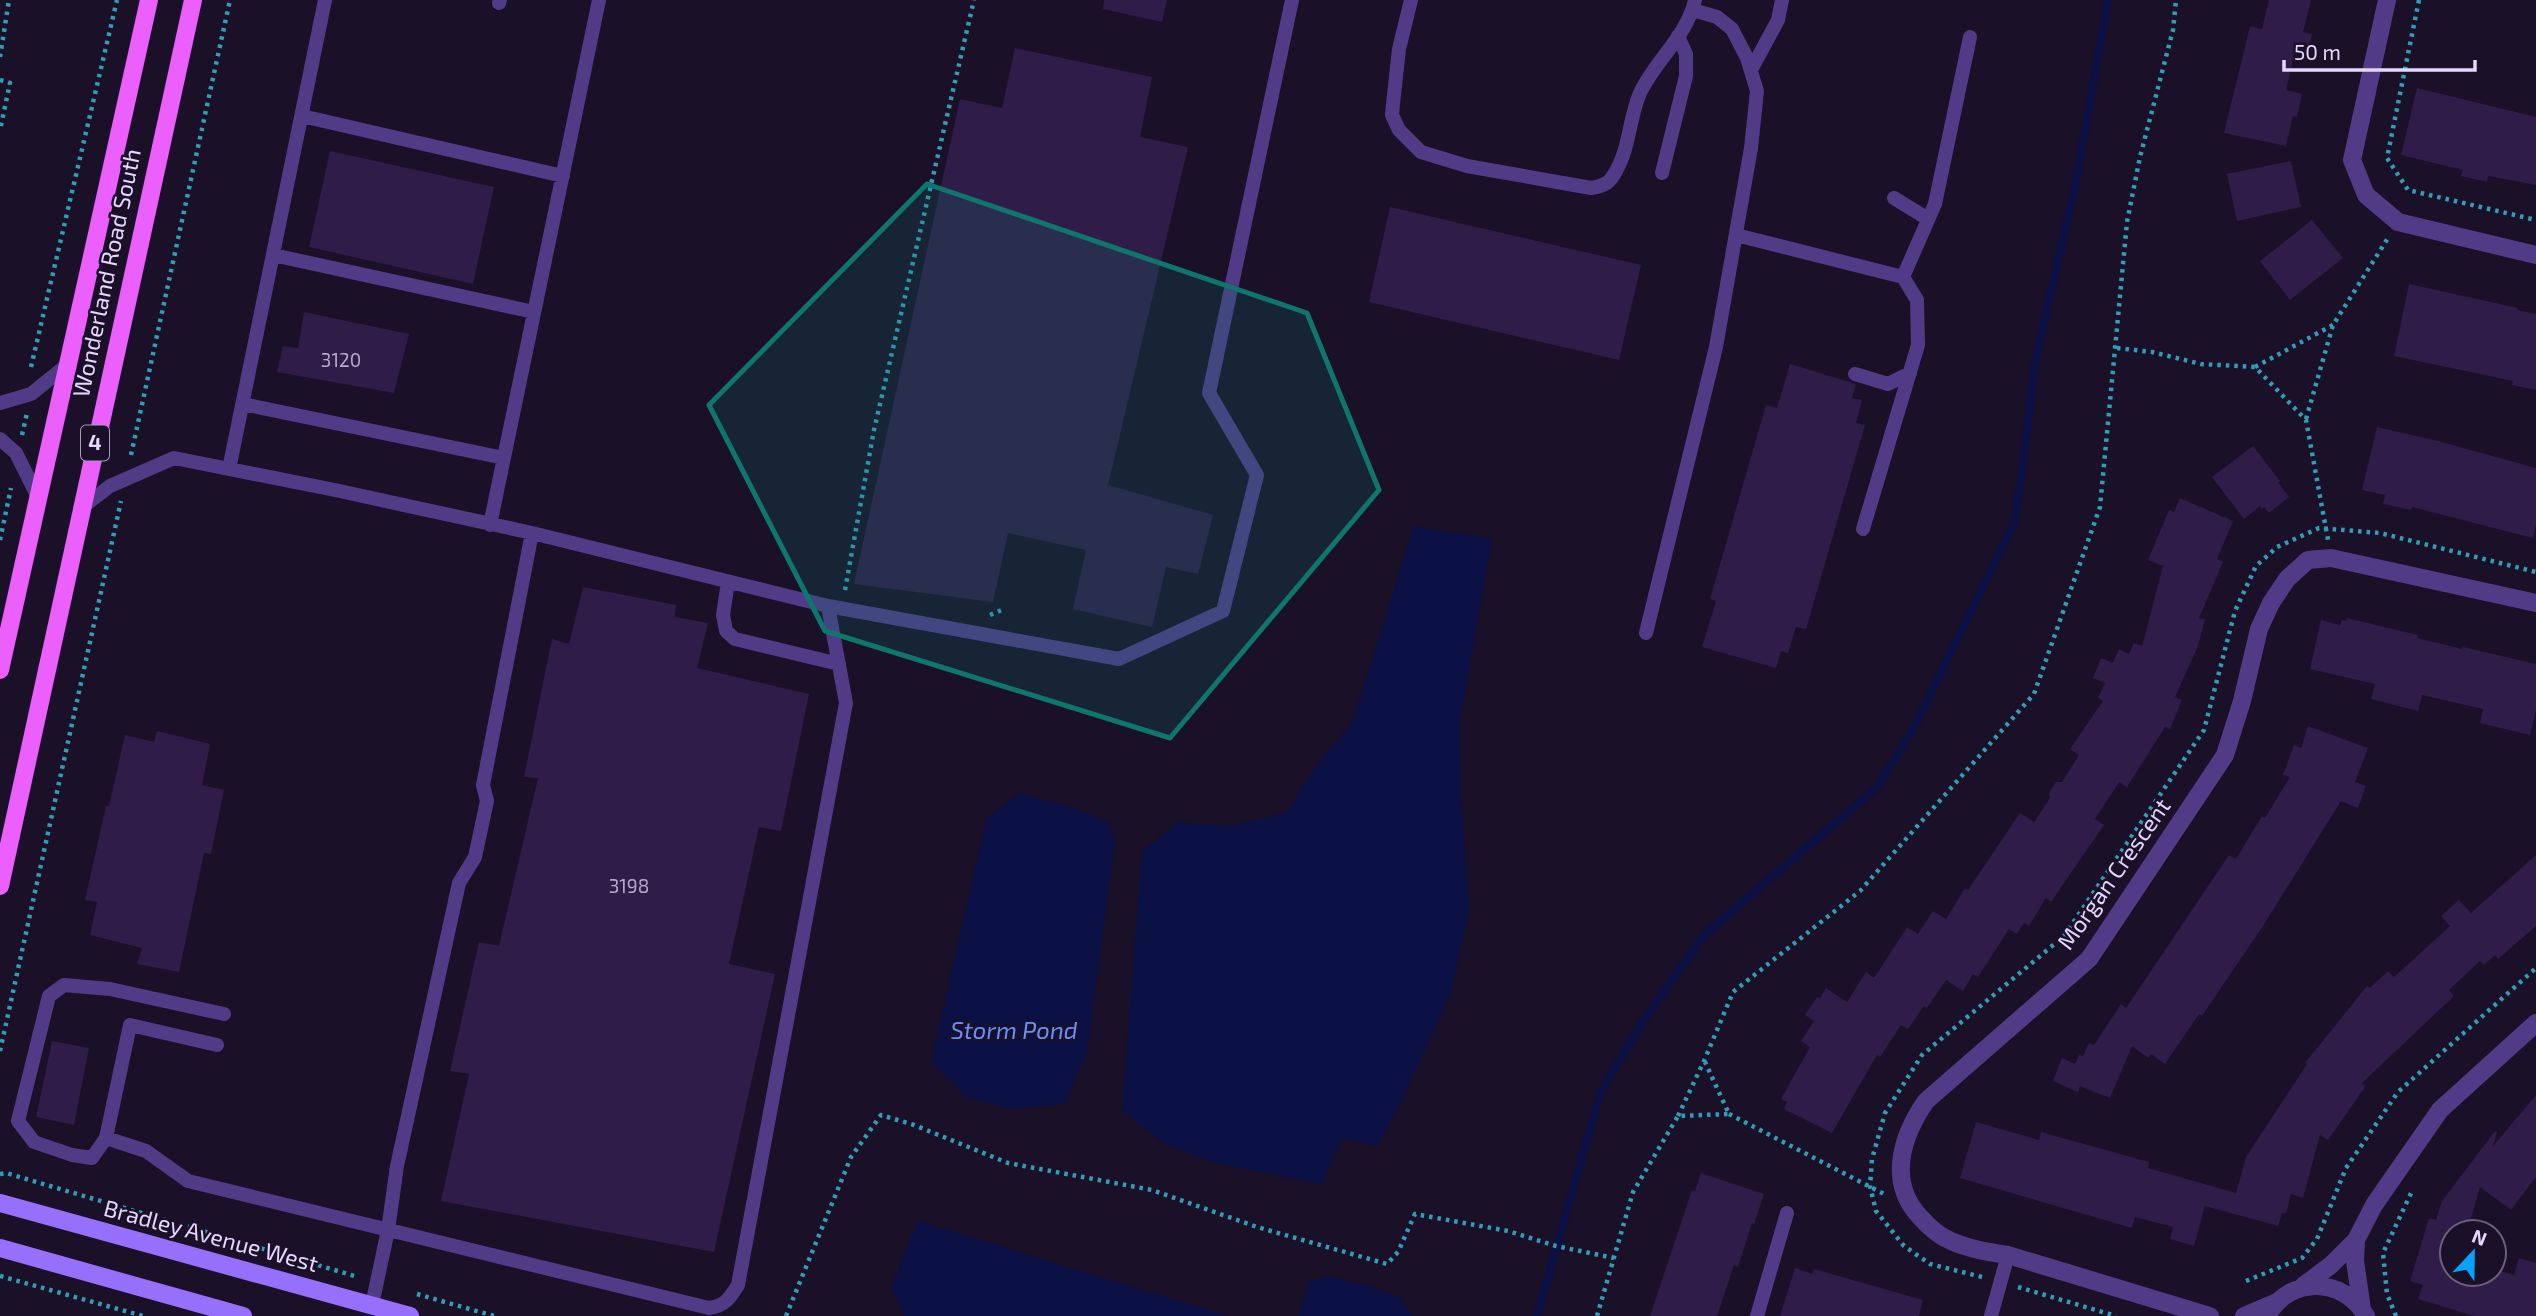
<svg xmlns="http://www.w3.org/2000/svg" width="2536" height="1316" font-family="'Exo 2',sans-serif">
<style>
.water{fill:#0b1145}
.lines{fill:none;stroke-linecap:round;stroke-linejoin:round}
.stream{stroke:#0b1145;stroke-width:8}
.building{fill:#301c48}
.path{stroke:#319eb8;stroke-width:4.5;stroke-dasharray:3.5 5;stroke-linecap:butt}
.lane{stroke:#513b86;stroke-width:14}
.street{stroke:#513b86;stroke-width:18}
.secondary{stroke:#976ffd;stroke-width:18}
.primary{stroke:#eb5ffd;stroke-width:18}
.marked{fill:#0f766e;fill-opacity:0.2;stroke:#0f766e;stroke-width:5;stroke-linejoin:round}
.labels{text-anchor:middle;stroke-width:5;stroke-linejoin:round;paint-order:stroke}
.number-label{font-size:19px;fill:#b8a8d1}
.shield{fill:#1a1027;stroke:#a89bbe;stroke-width:2}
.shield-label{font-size:21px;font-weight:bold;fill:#e5d7ff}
.street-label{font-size:23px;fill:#e5d7ff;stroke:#1a1027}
.water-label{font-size:24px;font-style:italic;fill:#6690fd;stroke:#1a1027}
</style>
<rect width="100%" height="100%" fill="#1a1027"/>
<path class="water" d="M1414,526L1492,539L1460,722L1461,796L1469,911L1451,992L1399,1106L1377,1146L1342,1138L1322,1184L1214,1163L1164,1143L1122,1111L1142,851L1178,822L1230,826L1285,813L1323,757L1352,723Z
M1019,793L1075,808L1108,822L1115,842L1087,1053L1064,1104L1013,1109L966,1097L931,1062L986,819Z
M918,1221L1227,1316H904L891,1287Z
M1328,1276L1371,1286L1400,1298L1413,1316H1299L1308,1283Z"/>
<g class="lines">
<path class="stream" d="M1537,1316L1601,1091L1642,1023L1704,935L1877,787L1914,728L2015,521L2036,357L2074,191L2108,0"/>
</g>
<path class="building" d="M1104,0H1167L1162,22L1103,9Z
M2269,0H2311L2303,32L2312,34L2308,55L2295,52L2286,90L2302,94L2297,117L2293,116L2286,146L2224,133L2250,26L2262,29Z
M1015,48L1152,77L1140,137L1188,147L1108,485L1213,515L1198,574L1166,567L1152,627L1073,609L1086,550L1008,533L993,602L854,584L960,99L1002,108Z
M2417,88L2536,117V185L2488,176L2487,182L2461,176L2463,170L2401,155Z
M330,151L494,187L473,284L309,247Z
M2291,161L2301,207L2237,221L2227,174Z
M1390,207L1641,265L1619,360L1369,302Z
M2312,220L2343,258L2290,300L2260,261Z
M2409,284L2518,308L2517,310L2536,314V390L2512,385L2513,381L2394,356Z
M304,312L409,334L394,393L277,372L283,346L298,348Z
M1790,364L1856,384L1852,398L1862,400L1856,423L1865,425L1806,629L1796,627L1788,653L1781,651L1776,668L1702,647L1716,601L1710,599L1766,405L1777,408Z
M2377,427L2438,441L2536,468V525L2533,538L2412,507L2411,510L2383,504L2385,495L2362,490Z
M2253,446L2280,481L2278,482L2289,497L2269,513L2264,507L2262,509L2260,506L2244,519L2212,477Z
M2180,498L2233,521L2217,559L2223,562L2199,618L2205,619L2198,646L2175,697L2182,700L2170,729L2165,727L2127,787L2119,782L2095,819L2104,825L2051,902L2046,898L2029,926L2024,923L2017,934L2009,929L1978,977L1973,974L1963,991L1946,980L1927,1008L1924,1006L1908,1029L1901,1025L1880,1057L1877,1055L1832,1133L1784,1109L1787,1102L1781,1099L1810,1047L1801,1041L1814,1021L1805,1015L1817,997L1820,998L1826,988L1847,1002L1866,972L1874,978L1907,927L1918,934L1933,911L1946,919L1965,888L1968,890L2020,813L2034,822L2050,798L2049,793L2056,782H2062L2079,755L2070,749L2103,701L2098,698L2105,683L2093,678L2101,658L2113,663L2119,649L2129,654L2134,643L2142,646L2163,566L2148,560L2169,510L2174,512Z
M583,587L676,605L675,617L708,623L697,668L809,694L781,831L759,827L729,964L775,974L714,1252L441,1201L469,1074L450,1071L479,942L499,946L538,778L524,777L552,639L569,644Z
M2347,618L2418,635L2417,638L2462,649L2463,647L2536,664V710L2530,735L2480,723L2483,709L2422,695L2418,711L2371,699L2375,684L2310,669L2321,620L2340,625L2342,620L2346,621Z
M2308,726L2368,748L2355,782L2366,786L2358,808L2341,801L2263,926L2202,1016L2199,1014L2165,1064L2151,1054L2148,1058L2132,1046L2110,1098L2080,1086L2078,1092L2053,1081L2062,1058L2075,1064L2079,1055L2083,1056L2089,1043L2094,1045L2121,1004L2126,1008L2229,855L2236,859L2262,816L2265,818L2290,777L2283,775L2294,745L2301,748Z
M157,731L210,744L202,785L224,790L211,854L204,853L179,972L137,964L142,948L90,935L97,902L85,900L106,806H109L125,735L154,742Z
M2536,855V926L2498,959L2495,955L2484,965L2480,961L2449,990L2454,996L2362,1083L2365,1087L2328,1140L2320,1135L2303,1198L2291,1194L2286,1214L2282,1213L2278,1226L2205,1206L2194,1246L2170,1239L2173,1227L2135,1217L2132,1228L1960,1178L1976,1122L2039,1140L2041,1132L2149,1162L2148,1168L2236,1193L2246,1157L2307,1064L2305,1063L2367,986L2370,988L2388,971L2394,977L2450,926L2441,916L2459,900L2471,913Z
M52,1041L89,1048L74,1125L36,1117Z
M2536,1095V1177L2511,1210L2480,1187L2467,1232H2452V1274H2494V1269L2514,1275L2519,1258L2536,1263V1316H2474L2418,1299L2423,1285L2410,1281L2429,1218L2436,1220L2442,1201L2495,1131L2497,1132L2493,1146Z
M1701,1173L1764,1194L1754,1224L1752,1223L1738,1267L1734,1265L1717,1316H1650L1692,1190L1695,1191Z
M1795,1268L1812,1274L1814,1269L1923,1300L1919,1316H1780Z"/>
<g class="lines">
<path class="path" d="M2419,0L2387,158L2408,190L2536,220
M0,57L9,0
M0,80L10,83L0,130
M2117,348L2152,352L2201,364L2255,367L2306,420L2328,540
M31,367L117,0
M2255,367L2333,325
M2306,419L2333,325L2388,238
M22,435L27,413
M131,455L230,0
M0,540L11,488
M845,590L874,430L974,0
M990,615L1004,609
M0,1051L121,501
M1729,1114L1884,1194
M1678,1116L1704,1061L1733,992L1860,891L2034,694L2100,507L2127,222L2140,157L2173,30L2176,0
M0,1174L6,1173L358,1277
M0,1276L143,1316
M1982,1277L1930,1264L1904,1246L1876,1211L1870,1186L1872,1159L1885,1113L1922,1055L2064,936L2204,730L2235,611L2256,566L2277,547L2319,528L2380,533L2536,572
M2246,1281L2302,1258L2317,1239L2346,1168L2398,1092L2536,968
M2018,1287L2116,1316
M417,1294L494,1316
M786,1316L851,1157L881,1115L914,1125L1008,1163L1152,1190L1257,1227L1387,1264L1398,1252L1415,1214L1508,1231L1556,1246L1614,1258
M1597,1316L1633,1192L1678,1116L1729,1114L1705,1062
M2396,1316L2387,1294L2383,1253L2412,1191"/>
<path class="lane" d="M1411,0L1399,49L1393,104L1392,115L1399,130L1421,152L1467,166L1591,188C1604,186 1610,183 1616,171C1630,147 1629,118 1640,93C1655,61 1687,36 1695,0
M499,3L500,0
M1751,70L1778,20L1782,0
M302,116L563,176
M1662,173L1686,76V54L1678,36
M1894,198L1928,219
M1736,235L1903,277L1917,300L1918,345L1863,529
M273,255L534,312
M1903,277L1935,204L1970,37
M1855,374L1888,384L1910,373
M0,403L31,394L67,365
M243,404L504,458
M0,439L16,453L38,497
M229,469L325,0
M80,509L110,486L174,458L335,490L532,533L828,606L1119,659L1223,611L1257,475L1209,393L1292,0
M490,525L599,0
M728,582L723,615L726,631L735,639L839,664
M1646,633L1716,347L1751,148L1757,91L1747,58L1732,29L1717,17L1693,10
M217,1045L130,1025L106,1138L146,1151L188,1181L709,1308C725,1306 730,1298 738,1285L846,703L828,606
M106,1138L92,1158L72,1155L34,1142L18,1121L49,996L64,985L110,989L224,1014
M372,1305L388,1230L397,1166L459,883L475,857L487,801L483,785L532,533
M1757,1316L1787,1213
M1991,1316L2008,1255"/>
<path class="street" d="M2387,0L2352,160L2366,195L2398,222L2536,255
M2356,1240L2355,1261L2362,1309
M2303,1286L2331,1265L2356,1240L2374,1205L2440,1110L2536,1023
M2210,1316L2008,1255C1988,1252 1969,1249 1951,1241C1939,1236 1929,1227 1921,1218C1887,1183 1901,1137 1926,1101L2089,959L2225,755L2242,701L2259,629L2271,603L2287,579L2308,560L2331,558L2536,603
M2244,1316L2277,1302
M2267,1316C2289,1276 2343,1276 2366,1316"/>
<path class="secondary" d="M0,1203L410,1316
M0,1248L243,1316"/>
<path class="primary" d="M0,670L149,0
M0,886L193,0"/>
</g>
<path class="marked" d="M927,184L1307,313L1379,490L1170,738L825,631L709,405Z"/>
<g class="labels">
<g class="number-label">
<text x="341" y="367">3120</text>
<text x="629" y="893">3198</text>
</g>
<rect class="shield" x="81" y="425.5" width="28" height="35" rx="5"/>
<g class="shield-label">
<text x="95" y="450">4</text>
</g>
<g class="street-label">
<text transform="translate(107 273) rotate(-78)" y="8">Wonderland Road South</text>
<text transform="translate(2114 874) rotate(-55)" y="8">Morgan Crescent</text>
<text transform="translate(211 1236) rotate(15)" y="8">Bradley Avenue West</text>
</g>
<g class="water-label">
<text x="1014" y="1039">Storm Pond</text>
</g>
</g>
<g transform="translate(2473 1253) rotate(22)"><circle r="33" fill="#1a1027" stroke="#6b607d" stroke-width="2"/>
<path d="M0-5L12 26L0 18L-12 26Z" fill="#05a4fc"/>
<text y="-10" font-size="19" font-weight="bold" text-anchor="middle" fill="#e5d7ff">N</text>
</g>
<path d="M2284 60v10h191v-10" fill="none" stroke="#e5d7ff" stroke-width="3.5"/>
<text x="2294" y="60" font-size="21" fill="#e5d7ff" stroke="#1a1027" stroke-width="5" paint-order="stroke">50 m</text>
</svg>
